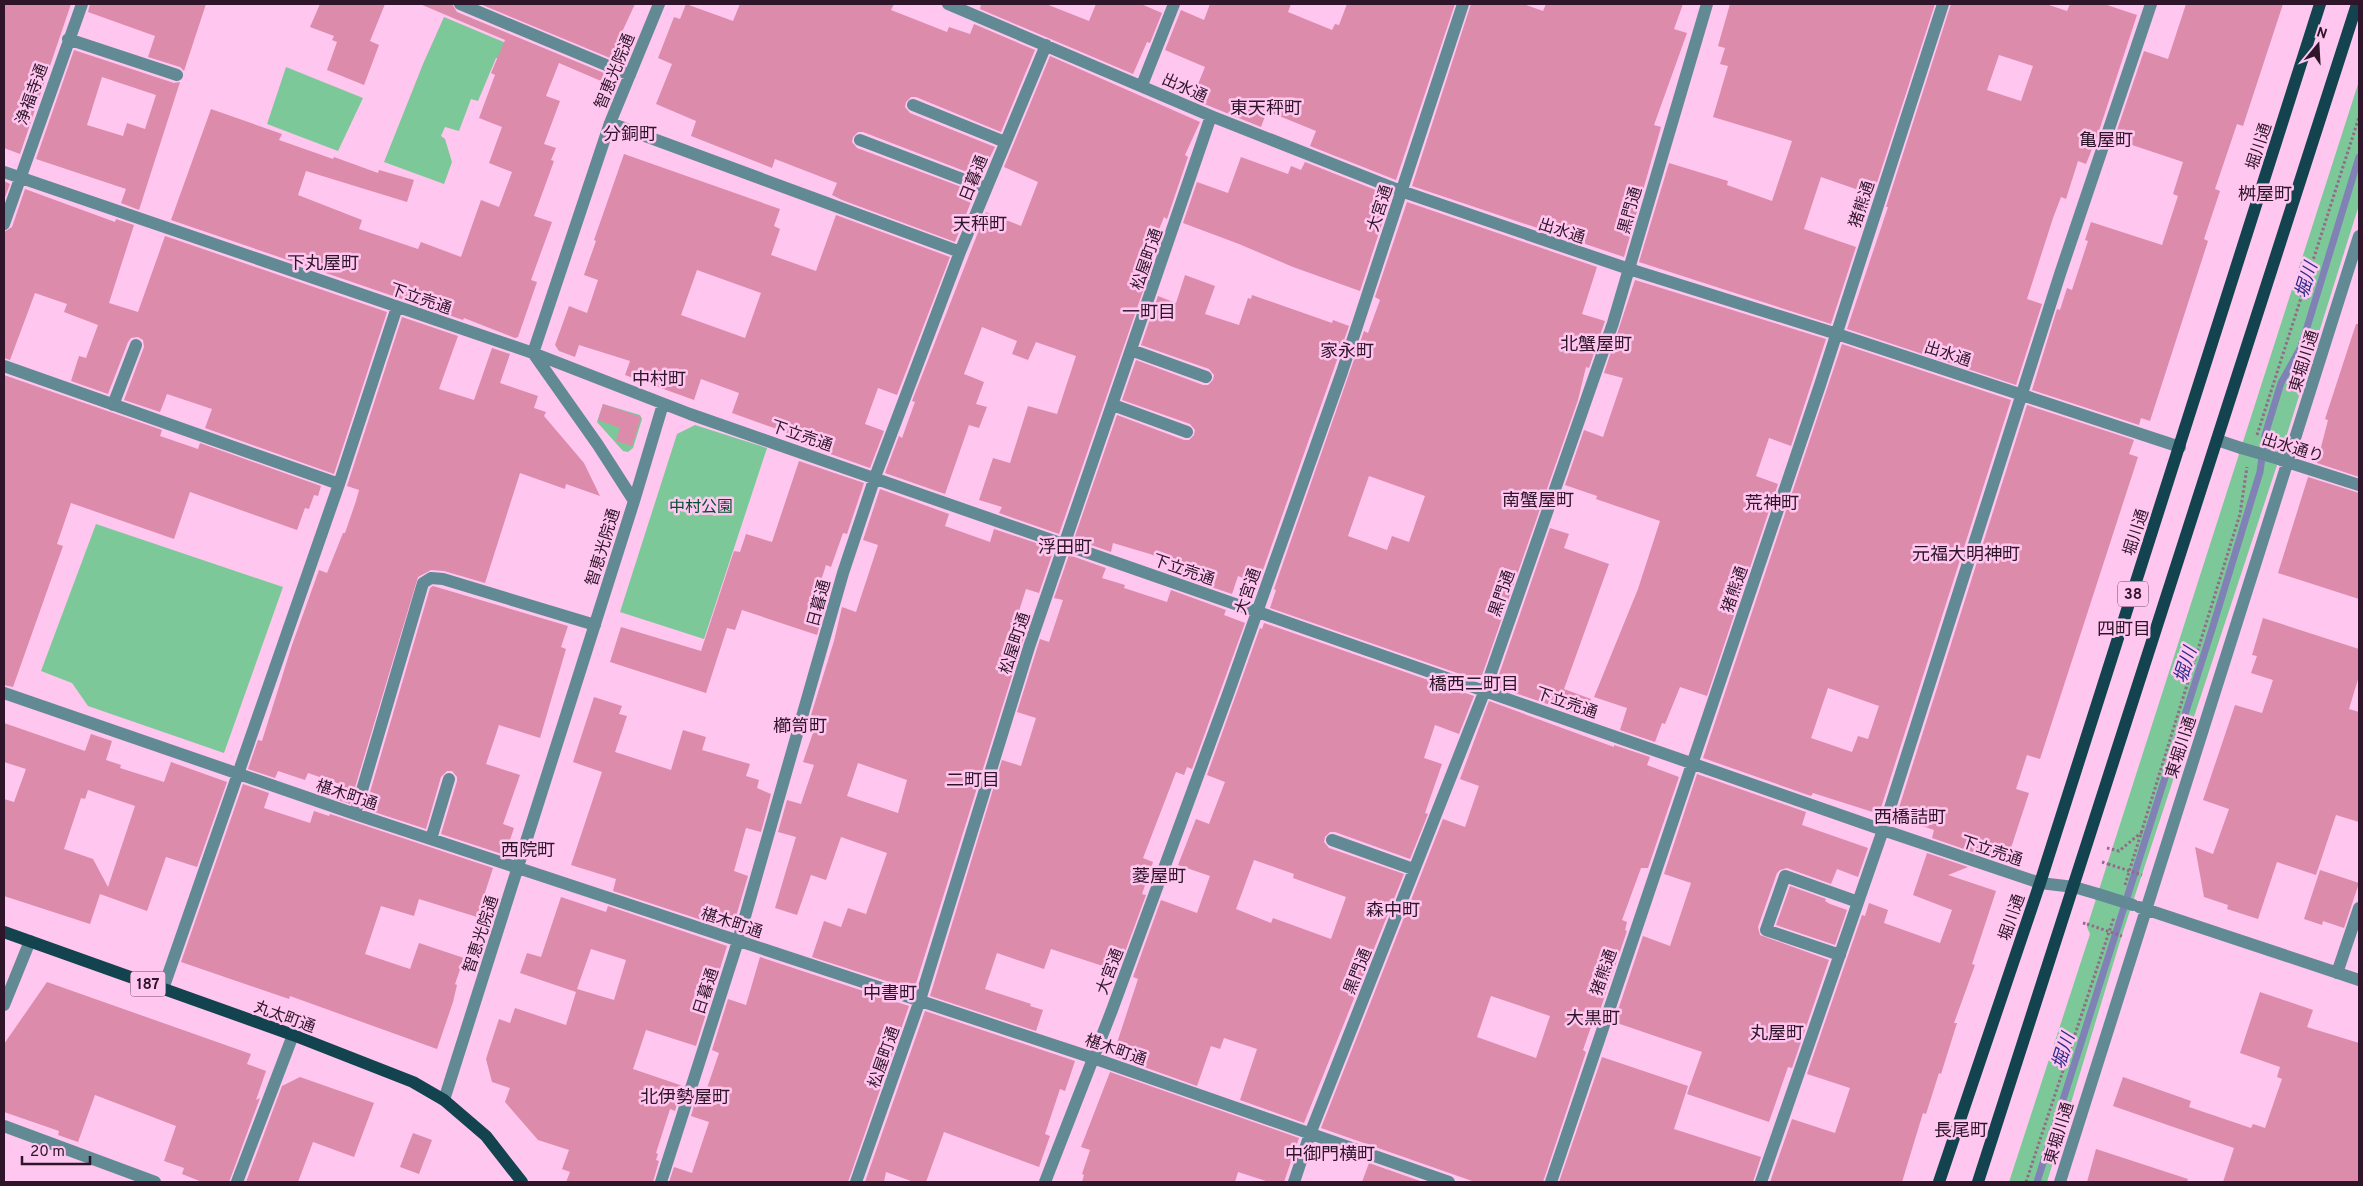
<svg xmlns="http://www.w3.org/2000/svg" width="2363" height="1186" font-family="Overpass,'Noto Sans JP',sans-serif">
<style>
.green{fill:#7dc899}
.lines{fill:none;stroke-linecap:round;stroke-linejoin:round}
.stream{stroke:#8082b6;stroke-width:7}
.building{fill:#dc8baa;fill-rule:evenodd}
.path{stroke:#936a89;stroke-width:3;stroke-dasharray:2.5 2.5;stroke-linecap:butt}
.minor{stroke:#628a95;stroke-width:12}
.major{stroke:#13434e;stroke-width:12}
.path-bridge{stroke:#936a89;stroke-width:3;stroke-dasharray:2.5 2.5;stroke-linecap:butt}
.minor-bridge{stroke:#628a95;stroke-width:12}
.labels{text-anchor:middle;stroke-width:5;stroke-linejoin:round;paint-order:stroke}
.shield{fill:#ffc6f0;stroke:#6d4a65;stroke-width:1}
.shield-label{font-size:15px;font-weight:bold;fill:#2e1529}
.street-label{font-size:16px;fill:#2e1529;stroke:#ffc6f0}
.park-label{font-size:16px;fill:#004f2b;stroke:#ffc6f0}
.neighbourhood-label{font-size:18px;fill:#2e1529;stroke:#ffc6f0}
.water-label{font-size:18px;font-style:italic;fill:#2c2b8a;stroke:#ffc6f0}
</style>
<rect width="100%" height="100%" fill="#ffc6f0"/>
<path class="green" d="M444,17L506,43L499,59L496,58L478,101L471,99L459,131L445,127L441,136L445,139L452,162L444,184L384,162L423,64Z
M286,67L363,98L338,151L267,124Z
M2359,81V205L2283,447L2121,938L2047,1182H2009L2090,934L2087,927Z
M603,404L640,415L642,419L633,448L628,452L623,451L597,422Z
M695,425L767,448L704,639L620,612L677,434Z
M96,524L283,587L224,753L88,706L72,683L41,671Z"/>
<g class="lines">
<path class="stream" d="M2037,1182L2213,626L2260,472L2265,435L2281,383L2301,347L2359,157"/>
</g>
<path class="building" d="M4,4H71L20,154L4,148Z
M90,4H206L184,71L180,67L148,57L155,36L88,12Z
M320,4H385L370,41L379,45L364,85L327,70L337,42L332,40L334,36L310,27Z
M420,4H452L457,12L604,73L601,81L559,63L546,96L560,101L544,144L556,148L551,160L554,161L534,216L552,222L531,280L537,282L518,337L515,338L464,318L463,320L171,220L211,109L282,134L279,140L333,159L334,157L378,173L379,170L414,180L407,202L306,171L298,195L362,220L359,229L418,249L421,242L461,257L481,200L499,207L512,172L489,163L502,127L479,118L495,75L491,73L505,40Z
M480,4H635L610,58Z
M686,4L733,21L740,4H894L891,10L947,32L949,27L970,34L974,24L1035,50L1001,132L916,97H911L906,102L905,107L910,113L995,147L980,177L863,132H858L853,137L852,142L857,148L975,192L955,242L842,200L832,195L837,183L775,159L772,168L691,136L696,121L656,104L672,64L658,58L674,17L680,19Z
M981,4H1046L1089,21L1096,4H1141L1162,13L1150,43L1147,42L1133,74L980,9Z
M1210,4H1291L1288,12L1332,30L1335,24L1339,25L1347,4H1455L1396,180L1310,146L1316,131L1267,111L1261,127L1192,99L1205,67L1165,50L1181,10L1204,20Z
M1471,4H1523L1543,11L1546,4H1683L1674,29L1687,33L1654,125L1661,127L1624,257L1412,186Z
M1730,4H1935L1873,195L1821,177L1804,229L1856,247L1831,324L1639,262L1669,163L1728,181L1727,185L1772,201L1792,141L1713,117L1728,66L1720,64L1725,48L1718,46Z
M1951,4H2046L2067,11L2070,4H2104L2137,15L2098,134L2086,164L2078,161L2066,199L2061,197L2053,218L2027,299L2042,304L2016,385L1847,329L1888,207H1886ZM1999,55L2033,66L2021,101L1987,90Z
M2186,4H2283L2243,126L2237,124L2215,189L2220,191L2204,239L2208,241L2150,421L2141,418L2139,425L2032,390L2057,309L2060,310L2067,288L2072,290L2088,241L2085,240L2091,222L2162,245L2178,196L2173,194L2183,162L2114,139L2144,51L2168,59Z
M74,50L174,83L180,82L139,210L121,203L126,189L36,159ZM102,77L156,95L145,129L127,123L123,136L87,125Z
M1050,56L1200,122L1185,155L1188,157L1167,219L1164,217L1154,242L1148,240L1129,286L1143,291L1059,534L999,513L1002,507L979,500L993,458L1010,463L1028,406L1057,414L1076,356L1036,342L1028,360L1012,354L1017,341L982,327L964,374L984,382L976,404L987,407L979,428L969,425L945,494L885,473L899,436L902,438L915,402L912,401L986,212L1021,226L1038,182L1004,167Z
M624,154L780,209L774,226L780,229L771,255L816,271L836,215L950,257L897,395L878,388L865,424L884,431L870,468L805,445L807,440L802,438L732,413L739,393L701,379L694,400L625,375L630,361L579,345L575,357L559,351L555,345L569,306L587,313L598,280L584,275L596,241L594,240ZM697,270L761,293L745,338L681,315Z
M1241,157L1288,174L1291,166L1301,170L1305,162L1391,196L1360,291L1293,267L1239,244L1183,223L1197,182L1228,193Z
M4,181L10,184L4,200Z
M25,189L115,222L116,219L134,225L109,303L138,312L165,236L387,312L334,474L205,428L212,409L167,394L160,412L124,400L144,347L143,340L138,337L131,338L128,342L108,394L71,381L79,356L86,358L98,325L64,312L67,304L35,293L10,360L4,358V232L12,227Z
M1407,202L1597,267L1582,314L1605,321L1589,368L1586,367L1578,400L1480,681L1270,608L1276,590L1274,589L1364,331L1368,333L1380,300L1375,297ZM1369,476L1425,496L1409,542L1392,536L1387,550L1348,536Z
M1185,275L1215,286L1205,314L1239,325L1248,298L1251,299L1252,295L1332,323L1333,320L1349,326L1258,584L1238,576L1232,594L1176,575L1179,566L1150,554L1113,543L1111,552L1074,539L1117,415L1184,440H1189L1194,435L1195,430L1190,424L1122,400L1136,360L1203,385H1208L1213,380L1214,375L1209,369L1141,345L1158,296L1176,303Z
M1635,280L1826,339L1791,446L1769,438L1756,476L1778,484L1707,696L1680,687L1665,724L1662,723L1655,742L1620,730L1627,708L1594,697L1638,589L1660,521L1596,499L1597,496L1565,485L1584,430L1603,437L1623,378L1604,373Z
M402,317L458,336L439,389L474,400L492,348L510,354L500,383L538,396L534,408L546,412L544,416L584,463L600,496L566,484L565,489L520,473L485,583L444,571L431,570L418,577L350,804L335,799L340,784L308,773L305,780L278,771L275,778L248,769L258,740L262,741L292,645L319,570L327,573L343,533H345L356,501L359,490L347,486Z
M2356,324H2359V477L2317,463L2328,420L2325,419Z
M1842,344L2011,400L1879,814L1813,793L1811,796L1703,758ZM1828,688L1879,706L1868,739L1858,736L1852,752L1811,738Z
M4,375L162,430L160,436L198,449L200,443L321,486L318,496L314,495L309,509L305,508L297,530L190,492L174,539L71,503L57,544L63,546L13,687L4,685Z
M603,404L641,417L632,446L616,441L620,428L598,420Z
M2027,405L2134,440L2129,454L2138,457L2040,759L2027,755L2016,789L2029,793L2011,848L1990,858L1932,838L1934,830L1896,817Z
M799,461L864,483L847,534L843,533L831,567L826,565L815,599L826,602L817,635L742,610L735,630L727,628L706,693L610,662L621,627L701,651L734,551L740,552L746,534L772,542Z
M2308,477L2359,493V599L2278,573Z
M880,489L949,514L945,526L990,542L994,529L1054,549L1039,593L1026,589L1013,630L1025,634L914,990L812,957L824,921L841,927L848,908L866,914L887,853L841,837L826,880L811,875L797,915L775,908L796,837L778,832L787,800L801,804L814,765L803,762L818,718L811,715L834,641L842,607L856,612L878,545L863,540ZM858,763L907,780L898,813L847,796Z
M1550,528L1569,534L1564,548L1609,564L1564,689L1591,699L1585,717L1495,686Z
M1069,555L1106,568L1102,578L1125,585L1124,588L1167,602L1171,590L1226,610L1224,615L1245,623L1192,769L1187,767L1184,775L1176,772L1143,858L1153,862L1142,894L1146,895L1118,971L1051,949L1044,969L997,953L985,989L1031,1004L1030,1006L1043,1010L1036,1031L930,996L1002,760L1021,766L1036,718L1017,712L1040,639L1049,642L1063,600L1054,598Z
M433,586L568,626L561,647L566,649L540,738L499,725L486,764L520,775L503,824L514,828L505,855L441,834L457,781V777L452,771H447L441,777L426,829L365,809L430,588Z
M2263,618L2359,649V676L2349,709L2359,712V822L2336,815L2316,875L2277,862L2258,919L2227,909L2228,905L2204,897L2195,847L2213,854L2229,809L2203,800L2235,705L2262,713L2273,680L2251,673L2257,656L2252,655Z
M1264,623L1474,696L1459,734L1435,725L1424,758L1442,764L1425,813L1428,814L1410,859L1335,832H1330L1325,837L1324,842L1329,848L1404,874L1304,1123L1240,1100L1257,1049L1224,1038L1220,1049L1211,1046L1197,1086L1116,1057L1118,1050L1115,1049L1138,979L1133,977L1161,900L1197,913L1210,876L1178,865L1196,819L1209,824L1225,782L1207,775L1260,628L1262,629ZM1254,860L1294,874L1293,878L1346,897L1331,939L1273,918L1271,923L1236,909Z
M594,697L622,706L619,714L627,716L615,752L671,770L683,730L706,737L702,750L750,764L746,776L759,780L757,788L771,794L761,832L746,828L734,871L748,876L732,930L613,891L616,879L571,865L602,772L573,762Z
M1489,701L1614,747V745L1650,757L1647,765L1679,777L1648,868H1641L1622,920L1627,922L1625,930L1627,931L1598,1016L1595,1015L1583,1050L1586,1052L1543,1182H1475L1321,1128L1443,819L1465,827L1479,786L1460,779ZM1491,996L1550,1016L1536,1058L1477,1037Z
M4,723L85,751L91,734L112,741L106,760L121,765L120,768L164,782L171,762L227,782L197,867L166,857L147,911L100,894L90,924L4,896V799L14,802L26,769L4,762ZM88,790L135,806L108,887L93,859L64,849L81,798L85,799Z
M1697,774L1806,812L1802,825L1868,848L1858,877L1837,869L1831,884L1787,868L1780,870L1777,873L1758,927L1760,935L1829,960L1792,1068L1788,1067L1769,1122L1687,1094L1702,1052L1614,1022L1643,936L1670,946L1691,883L1664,874Z
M243,784L269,793L264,808L310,823L314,811L329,816L330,814L493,868L477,917L419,899L414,916L381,906L365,954L410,969L419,943L464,958L455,984L457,985L453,1002L437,1049L290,996L289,999L181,962Z
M1927,853L1968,867L1948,875L1996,891L1972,964L1975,965L1954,1023H1957L1941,1074L1939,1073L1926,1114L1923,1113L1902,1182H1770L1792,1119L1835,1133L1850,1088L1807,1074L1862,915L1865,916L1869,903L1888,910L1884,923L1940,943L1952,910L1913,895Z
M2320,870L2359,883L2344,928L2323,921L2322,925L2304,919Z
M1790,886L1826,899L1825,901L1830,904L1847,910L1835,945L1776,925Z
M561,897L606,912L608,906L727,946L696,1046L646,1030L633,1069L683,1086L675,1111L670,1109L656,1153L658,1154L656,1160L659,1161L653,1182H566L570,1172L562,1169L569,1150L538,1140L505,1102L510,1088L492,1082L486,1059L499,1019L510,1023L515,1008L566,1025L576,992L520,973L527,953L541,957ZM591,949L626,960L614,1000L577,989Z
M760,957L909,1006L848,1182H669L674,1167L692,1173L709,1122L691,1116L698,1092L705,1094L719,1053L712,1050L728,999L746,1005Z
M47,982L251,1054L247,1064L266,1071L256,1100L260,1098L229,1182H202L182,1174L184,1168L164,1161L176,1126L95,1095L78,1142L58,1135L59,1131L4,1112V1044Z
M2260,992L2313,1010L2307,1027L2359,1043V1182H2223L2234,1148L2113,1106L2123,1077L2191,1101L2189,1107L2251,1128L2253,1124L2265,1128L2282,1079L2277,1077L2280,1067L2240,1053Z
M925,1011L1075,1061L1065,1091L1060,1089L1045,1134L1050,1136L1039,1167L944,1132L926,1182H914L886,1172L884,1182H865Z
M1602,1057L1688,1086L1674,1129L1761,1157L1753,1182H1559Z
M1110,1072L1299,1138L1284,1182H1269L1238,1172L1235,1182H1082L1084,1175L1082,1174L1090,1150L1081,1147Z
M300,1077L374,1103L354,1157L313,1142L298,1182H246L282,1086Z
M413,1133L432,1140L419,1174L400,1167Z
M2096,1149L2188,1179L2187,1182H2087Z
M1369,1163L1423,1182H1362Z"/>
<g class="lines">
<path class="path" d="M2257,435L2359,117
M2107,848L2119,851L2142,832
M2102,862L2108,864
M2125,885L2240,514L2247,467
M2083,923L2087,924
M2026,1182L2114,917"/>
<path class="minor" d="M460,4L630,75
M948,4L1211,116L1401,191L1629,269L1837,334L2180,447
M68,39L177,75
M1142,85L1174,4
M913,105L1005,142
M610,123L960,252
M860,140L986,188
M4,172L533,353L690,414L1883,830L2040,883L2074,887L2098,894
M4,224L82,4
M1131,350L1206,377
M4,366L339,484
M113,405L136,345
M1113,405L1187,432
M2217,440L2241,448
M2281,460L2359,485
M634,501L663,404
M4,693L355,814L1093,1058L1449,1182
M355,814L423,583L431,578L443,579L595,625
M431,839L449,779
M1332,840L1413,869
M2139,907L2359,980
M1840,955L1766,930L1785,876L1858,902
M2337,973L2359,908
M163,989L339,484L397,307
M4,1005L30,941
M444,1100L634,501L598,445L533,353L610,123L659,4
M4,1126L155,1182
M237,1182L293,1035
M661,1182L738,941L843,573L875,477L960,252L1046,45
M856,1182L920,1000L1029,647L1211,116
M1045,1182L1112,1010L1228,694L1342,372L1463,4
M1294,1182L1310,1134L1485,690L1613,323L1707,4
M1551,1182L1820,385L1943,4
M1761,1182L1883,830L2060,274L2151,4
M2060,1182L2359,236"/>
<path class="major" d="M4,932L293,1035L413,1082L444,1100L486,1136L522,1182
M1939,1182L2040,883L2320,4
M1978,1182L2357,4"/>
<path class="path-bridge" d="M2108,864L2142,875
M2087,924L2122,936"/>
<path class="minor-bridge" d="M2241,448L2279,459
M2098,894L2133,905"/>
</g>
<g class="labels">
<g class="shield">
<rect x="2118" y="581.5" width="30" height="25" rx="4"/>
<rect x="130.5" y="971.5" width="35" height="25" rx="4"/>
</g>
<g class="shield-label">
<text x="2133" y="599">38</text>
<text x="148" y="989">187</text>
</g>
<g class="street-label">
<text transform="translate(614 71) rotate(-68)" y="6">智恵光院通</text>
<text transform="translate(1185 87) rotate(24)" y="6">出水通</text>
<text transform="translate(31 94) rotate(-70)" y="6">浄福寺通</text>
<text transform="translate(2258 146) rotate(-72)" y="6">堀川通</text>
<text transform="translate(973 178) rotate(-68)" y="6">日暮通</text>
<text transform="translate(1861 204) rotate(-72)" y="6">猪熊通</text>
<text transform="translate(1379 208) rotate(-72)" y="6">大宮通</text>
<text transform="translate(1629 210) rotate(-74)" y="6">黒門通</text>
<text transform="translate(1562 230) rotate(18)" y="6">出水通</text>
<text transform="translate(1146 259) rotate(-71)" y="6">松屋町通</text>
<text transform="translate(421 298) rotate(19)" y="6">下立売通</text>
<text transform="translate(1948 353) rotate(18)" y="6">出水通</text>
<text transform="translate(2303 361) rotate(-73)" y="6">東堀川通</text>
<text transform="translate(802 435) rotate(19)" y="6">下立売通</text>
<text transform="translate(2293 447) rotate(17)" y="6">出水通り</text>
<text transform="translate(2135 532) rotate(-72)" y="6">堀川通</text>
<text transform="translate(602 547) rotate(-73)" y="6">智恵光院通</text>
<text transform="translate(1184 569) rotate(19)" y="6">下立売通</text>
<text transform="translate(1734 589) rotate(-71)" y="6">猪熊通</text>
<text transform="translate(1247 591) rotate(-71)" y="6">大宮通</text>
<text transform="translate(1501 593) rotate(-71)" y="6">黒門通</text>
<text transform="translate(818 603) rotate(-75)" y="6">日暮通</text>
<text transform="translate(1014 643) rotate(-72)" y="6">松屋町通</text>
<text transform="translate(1567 702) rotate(19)" y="6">下立売通</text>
<text transform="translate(2180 747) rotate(-72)" y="6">東堀川通</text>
<text transform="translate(347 794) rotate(18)" y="6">椹木町通</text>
<text transform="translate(1992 850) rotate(18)" y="6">下立売通</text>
<text transform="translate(2011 917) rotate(-71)" y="6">堀川通</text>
<text transform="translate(732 922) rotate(18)" y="6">椹木町通</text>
<text transform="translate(480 934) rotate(-72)" y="6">智恵光院通</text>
<text transform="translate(1109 971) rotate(-69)" y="6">大宮通</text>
<text transform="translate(1357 971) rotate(-68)" y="6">黒門通</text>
<text transform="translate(1603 972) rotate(-71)" y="6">猪熊通</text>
<text transform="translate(705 991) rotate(-72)" y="6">日暮通</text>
<text transform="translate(285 1016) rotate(20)" y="6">丸太町通</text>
<text transform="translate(1116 1049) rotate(19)" y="6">椹木町通</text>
<text transform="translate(883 1057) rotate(-71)" y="6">松屋町通</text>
<text transform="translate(2058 1133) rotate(-73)" y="6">東堀川通</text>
</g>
<g class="park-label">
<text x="701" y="512">中村公園</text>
</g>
<g class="neighbourhood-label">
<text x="1266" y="114">東天秤町</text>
<text x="630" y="140">分銅町</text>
<text x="2106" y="146">亀屋町</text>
<text x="2265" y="200">桝屋町</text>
<text x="980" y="230">天秤町</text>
<text x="323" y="269">下丸屋町</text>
<text x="1149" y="318">一町目</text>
<text x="1596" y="350">北蟹屋町</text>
<text x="1347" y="357">家永町</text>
<text x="659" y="385">中村町</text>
<text x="1538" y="506">南蟹屋町</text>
<text x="1772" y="509">荒神町</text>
<text x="1065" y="553">浮田町</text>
<text x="1966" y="560">元福大明神町</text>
<text x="2124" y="635">四町目</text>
<text x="1474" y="690">橋西二町目</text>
<text x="800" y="732">櫛笥町</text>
<text x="973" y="786">二町目</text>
<text x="1910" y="823">西橋詰町</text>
<text x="528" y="856">西院町</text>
<text x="1159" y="882">菱屋町</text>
<text x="1393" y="916">森中町</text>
<text x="890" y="999">中書町</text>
<text x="1593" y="1024">大黒町</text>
<text x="1777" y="1039">丸屋町</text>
<text x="685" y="1103">北伊勢屋町</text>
<text x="1961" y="1136">長尾町</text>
<text x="1330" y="1160">中御門横町</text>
</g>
<g class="water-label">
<text transform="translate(2306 280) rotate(-73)" y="6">堀川</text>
<text transform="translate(2185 665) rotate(-72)" y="6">堀川</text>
<text transform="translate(2063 1051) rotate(-72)" y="6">堀川</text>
</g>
</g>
<rect width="2363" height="1186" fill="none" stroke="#2e1529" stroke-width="10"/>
<g transform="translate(2318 45) rotate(18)" stroke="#ffc6f0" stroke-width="4" paint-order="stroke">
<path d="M0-4L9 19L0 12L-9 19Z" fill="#2e1529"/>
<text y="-8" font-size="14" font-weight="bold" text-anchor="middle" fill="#2e1529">N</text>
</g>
<path d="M22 1156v8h68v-8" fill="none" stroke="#2e1529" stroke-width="2.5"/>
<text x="30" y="1156" font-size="15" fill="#2e1529" stroke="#ffc6f0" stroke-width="4" paint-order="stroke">20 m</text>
</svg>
